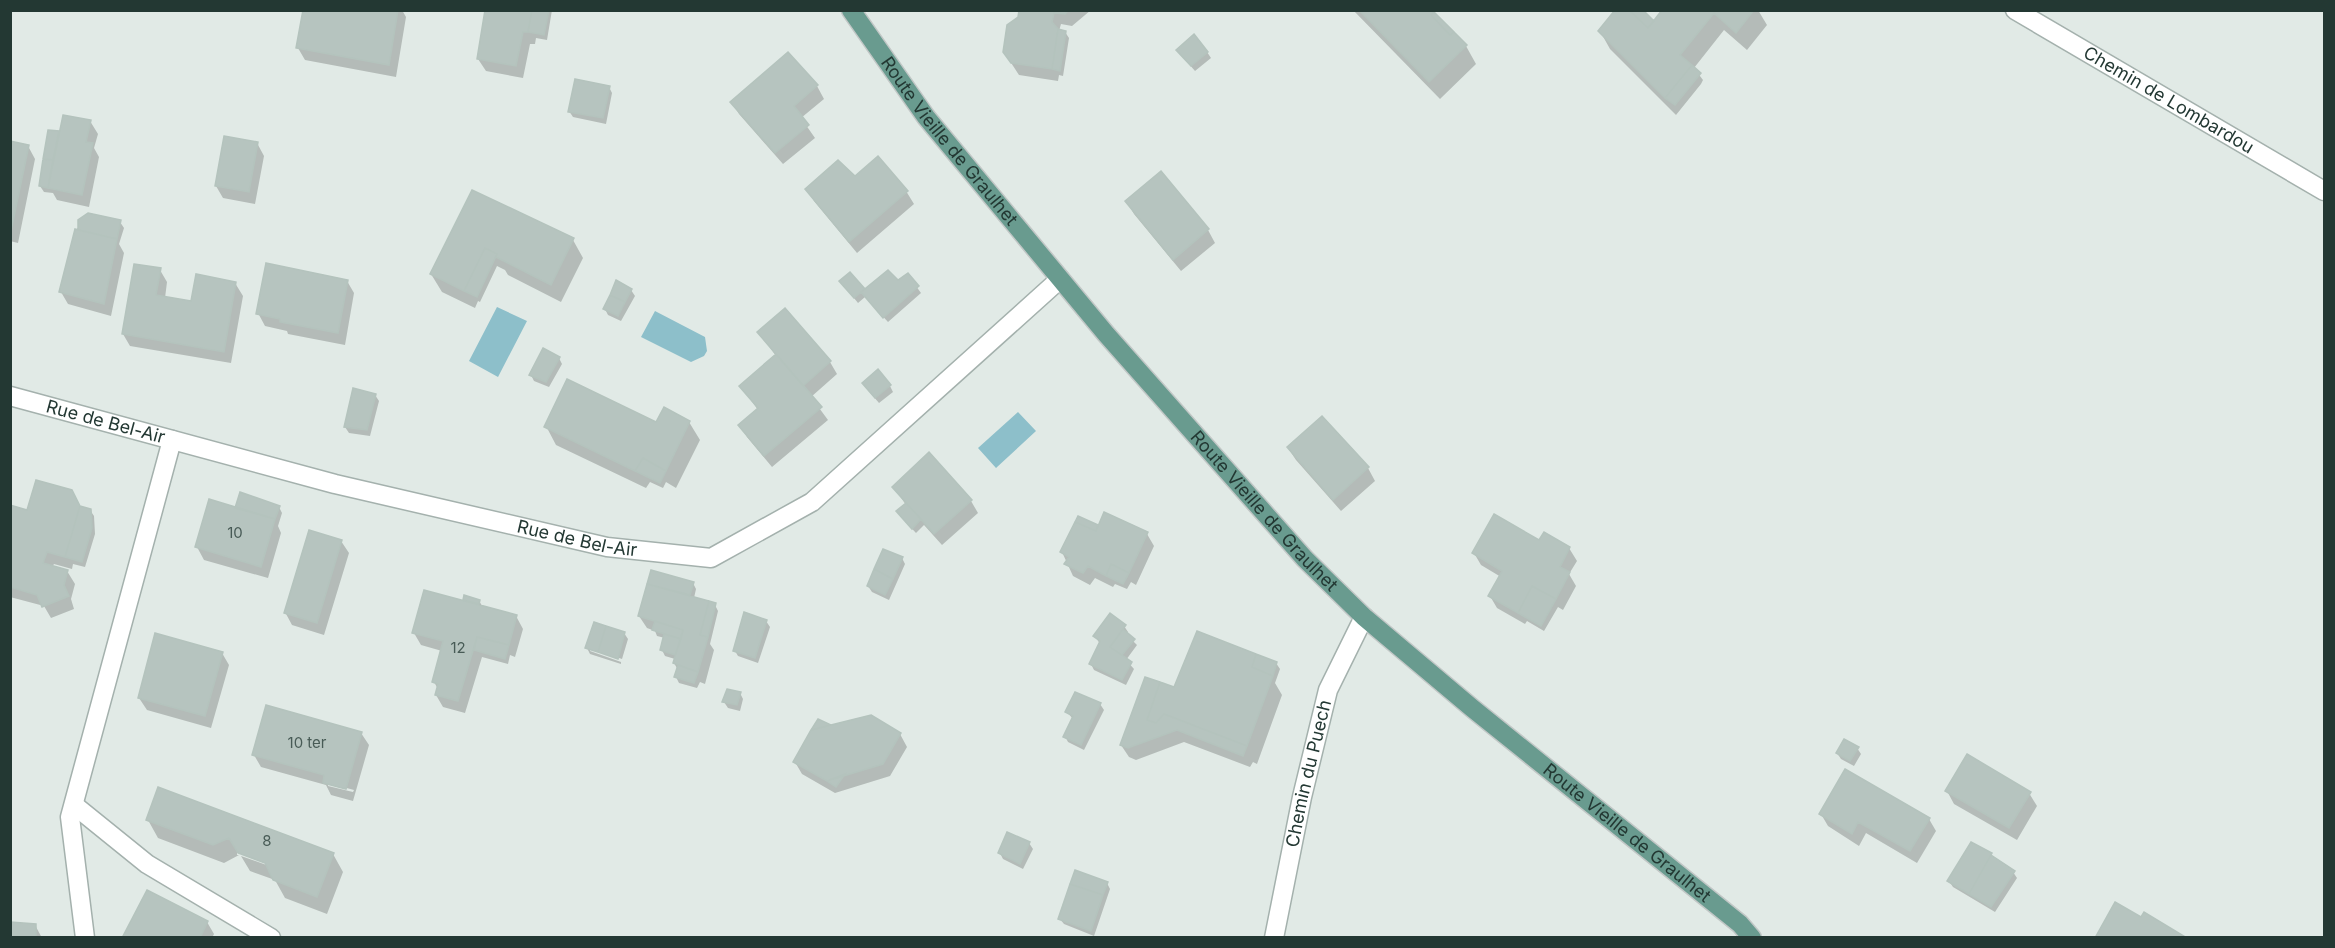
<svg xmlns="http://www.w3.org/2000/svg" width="2335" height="948" font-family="Inter,sans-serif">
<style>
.water{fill:#8dbfca}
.shadow{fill:#0003;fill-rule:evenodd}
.building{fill:#b6c4bf;stroke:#b4c3bd;stroke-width:1.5}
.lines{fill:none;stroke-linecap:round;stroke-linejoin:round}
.minor-casing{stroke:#a4b1ad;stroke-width:21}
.major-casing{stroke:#c1c7c6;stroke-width:21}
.minor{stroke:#fff;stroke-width:18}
.major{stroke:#699b8f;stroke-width:18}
.labels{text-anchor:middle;stroke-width:4.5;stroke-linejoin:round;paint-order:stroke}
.number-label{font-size:15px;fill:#485b56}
.street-label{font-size:18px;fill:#233833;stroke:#f1f7f4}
</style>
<rect width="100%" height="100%" fill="#e1eae6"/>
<path class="water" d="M497,307L527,321L498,377L469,361Z
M655,311L705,337L707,351L704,356L691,362L641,337Z
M1018,412L1036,431L996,468L978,448Z"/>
<path class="shadow" d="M305,10H402L406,17L396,77L305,60L298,48Z
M487,10H552L547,40L536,38L535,44H530L523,78L486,71L478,59Z
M1021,10H1091L1072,26L1061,24L1059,31L1065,32L1069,38L1063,76L1059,75L1058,81L1019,75L1004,52Z
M1353,10H1430L1466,46L1476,64L1440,99Z
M1617,10H1647L1644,14L1654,23L1664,10H1758L1767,25L1747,50L1724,30L1694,68L1703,80L1701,84L1676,115L1610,49L1600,31Z
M1207,52L1211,58L1195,71L1182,56Z
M788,54L817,86L824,99L801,118L815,138L783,164L739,114L732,102Z
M609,87L612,93L606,124L573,117L569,111Z
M90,121L98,134L94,148L99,157L89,207L57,200L53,193L44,192L40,186L58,133L60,136Z
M10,143L28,146L35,159L18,243L10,241Z
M257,143L264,156L255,204L223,198L216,186Z
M1160,173L1208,230L1215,243L1181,271L1134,214L1127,202Z
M855,179L906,191L914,204L857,253L814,201L807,189Z
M472,192L573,240L583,258L561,302L508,275L505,270L497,266L480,302L478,301L475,308L442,292L431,274Z
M120,222L124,228L119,244L124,253L111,316L68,304L61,292Z
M160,270L167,282L165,298L192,302L235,283L243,296L231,363L130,346L123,334Z
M908,275L921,293L888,322L865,297L858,303L841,282L865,291L898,282Z
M347,281L354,293L345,345L288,334L287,331L265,326L258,313Z
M631,290L635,296L621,321L608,315L605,309Z
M759,332L830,362L837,374L811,397L828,420L772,467L747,437L740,425L758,410L741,386L776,356Z
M559,358L562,364L549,387L534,381L531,375Z
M890,386L893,392L879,403L867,389Z
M375,395L379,401L370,436L349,433L345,427Z
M689,422L700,440L676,488L666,482L663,488L650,482L646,488L556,445L546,426Z
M1288,448L1368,468L1375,481L1341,511L1296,460Z
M929,454L971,501L978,513L942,545L924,525L916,533L901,517L898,512L906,505L894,487Z
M80,507L90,510L94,516L95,534L85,567L73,564L72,569L54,564L52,567L67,571L75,584L71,599L74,609L51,618L44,606L10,597V553L28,512Z
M279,507L282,513L278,526L281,533L268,578L204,560L197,547L236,509Z
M1097,526L1099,529L1147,534L1154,546L1136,585L1131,582L1127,589L1115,584L1113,587L1095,578L1090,585L1073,576L1062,552Z
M341,541L349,553L324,635L292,625L285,612Z
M1569,548L1577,561L1569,574L1576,586L1563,610L1558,607L1544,631L1527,621L1525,624L1497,608L1490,596L1501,577L1481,565L1474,553Z
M902,558L905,564L889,600L872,592L868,586Z
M652,571L693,583L696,589L694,598L715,605L718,611L710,644L714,650L705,684L700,682L697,688L679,683L676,677L678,670L674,663L675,659L665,656L662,650L665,638L657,636L655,631L647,628L639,616Z
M465,600L479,601L483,607L516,616L523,629L515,657L510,655L508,664L482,657L465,713L443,707L436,695L438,689L434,682L442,651L421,645L414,633L467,603Z
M766,621L770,627L758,663L738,656L735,651Z
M1124,626L1128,632L1126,634L1137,645L1126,660L1134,669L1126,685L1094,670L1091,664L1100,644L1095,636Z
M624,633L628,639L622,659L590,648V651L621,662V664L590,654L587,648Z
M222,653L229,665L211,728L147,710L139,698Z
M1276,663L1280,669L1275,683L1282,695L1257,764L1253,762L1250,767L1184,742L1136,760L1129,757L1121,745L1175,689Z
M740,693L743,699L740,711L728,708L724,702Z
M1100,704L1104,710L1084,750L1068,742L1065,736L1073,719L1067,712Z
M819,721L830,727L900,734L907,747L890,776L835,793L802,774L795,762Z
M361,733L369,745L353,801L331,795L326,785L261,767L254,755ZM328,783L354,790L353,792L328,786Z
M1857,748L1861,754L1854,766L1841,759L1837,753Z
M1947,791L2029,793L2037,806L2017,840L1954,804Z
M1821,814L1929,819L1936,831L1917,863L1866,833L1859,846L1828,826Z
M148,820L333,854L343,872L327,914L285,898L275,880L250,871L241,856L272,867L273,864L237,851V855H239L224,863L158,838Z
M1008,834L1029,843L1033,849L1023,869L1003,859L1000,853Z
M1990,854L1993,858L2013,872L2017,878L1995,912L1953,887L1949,881Z
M1107,883L1110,889L1094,936L1064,924L1060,919Z
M207,922L214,934L212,938H124Z
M35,925L42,938H10Z"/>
<path class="building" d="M303,10H398L389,65L296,48Z
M485,10H532L528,32H523L516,66L477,59Z
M532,10H549L544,35L528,32Z
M1019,10H1069L1065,14L1054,13L1052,22L1058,29L1052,69L1011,63L1003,52L1007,25L1018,17Z
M1359,10H1433L1434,12L1431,15L1450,35L1454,32L1467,45L1429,82Z
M1615,10H1629L1648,28L1662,10H1754L1736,33L1714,13L1680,55L1692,65L1665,98L1598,31Z
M1629,10H1643L1654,21L1648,28Z
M1434,12L1454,32L1450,35L1431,15Z
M1058,29L1066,31L1060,71L1052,69Z
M1194,34L1208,52L1191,66L1176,50Z
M788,52L818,85L794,106L809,125L775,153L730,102Z
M1692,65L1701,73L1675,105L1665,98Z
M575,79L610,86L603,118L568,112Z
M63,115L91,120L86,142L93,143L82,195L48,188Z
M48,130L59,131L53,160L43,159Z
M224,136L258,142L249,192L215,186Z
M10,141L29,145L11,231H10Z
M878,156L908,191L849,242L805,189L838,160L855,176Z
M43,159L53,160L48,188L39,186Z
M1161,171L1209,229L1173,260L1125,201Z
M472,190L574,238L551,285L496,257L497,254L485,248L464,291L430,274Z
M88,213L121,220L117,239L78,230V220Z
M75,229L117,239L104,304L59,292Z
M485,248L497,254L477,297L464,291Z
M266,263L348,280L338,333L280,322V319L256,314Z
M134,264L161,268L156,295L191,301L196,274L236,282L224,352L122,334Z
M888,270L898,280L908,273L919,286L883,318L861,292Z
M850,272L865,289L854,298L839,281Z
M616,280L632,289L625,302L610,295Z
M610,295L625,302L618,316L603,309Z
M785,308L831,361L803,386L757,332Z
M543,348L560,357L546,382L529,375Z
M776,354L822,407L764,456L738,425L758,408L739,386Z
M878,369L891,385L875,398L862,383Z
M567,379L656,422L664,407L690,421L666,471L643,458L635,471L544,427Z
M353,388L376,394L367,430L344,427Z
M1322,416L1369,467L1333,500L1287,447Z
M929,452L972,500L934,534L892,487Z
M643,458L666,471L660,483L635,471Z
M36,480L72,490L80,506L65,557L47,552L43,563L68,570L64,585L69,596L42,607L37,595L10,587V505L27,510Z
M240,492L280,506L275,519L235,508Z
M209,499L275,519L261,567L195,547Z
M906,503L921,519L912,529L896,511Z
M80,506L91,509L92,528L82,562L65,557Z
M1104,512L1148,532L1129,573L1111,564L1106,576L1088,566L1083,573L1064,564L1069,557L1060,552L1075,522L1096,531Z
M1494,514L1539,540L1544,532L1570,547L1560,567L1570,572L1556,599L1532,586L1518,613L1488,596L1502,571L1472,553Z
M1078,516L1098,525L1096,531L1075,522Z
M309,530L342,540L317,623L284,613Z
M883,549L903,557L893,579L874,569Z
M1111,564L1129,573L1123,584L1106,576Z
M874,569L893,579L885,595L867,586Z
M651,570L694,582L690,595L647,584Z
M647,584L709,601L700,635L708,637L698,672L673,663L683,630L638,616Z
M1532,586L1556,599L1541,626L1518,613Z
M424,590L517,615L509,645L477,637L458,701L435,695L438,684L432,682L443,641L412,633Z
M464,595L480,600L479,604L463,600Z
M709,601L716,603L708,637L700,635Z
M744,612L767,620L755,658L733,651Z
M1110,613L1126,625L1110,647L1132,662L1122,680L1089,664L1100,641L1093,636Z
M655,621L683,630L681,639L652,630Z
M594,622L606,626L598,652L585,648Z
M606,626L625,632L618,659L598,652Z
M1123,629L1135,639L1122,655L1110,647Z
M1197,631L1256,654L1252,667L1273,676L1247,746L1164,714L1156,723L1147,720L1160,682L1174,687Z
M155,633L223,652L205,716L138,698Z
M664,634L681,639L675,655L660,650Z
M477,637L509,645L505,659L474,650Z
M1256,654L1277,662L1273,676L1252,667Z
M678,665L698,672L694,683L674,677Z
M1145,677L1160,682L1147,720L1156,723L1164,714L1247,746L1243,756L1177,730L1128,748L1120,745Z
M727,689L741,692L737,705L722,702Z
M1075,692L1101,703L1081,745L1063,737L1073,716L1065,712Z
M266,705L362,732L346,789L323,783L324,775L252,755Z
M871,715L901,733L883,764L827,781L793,762L811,730Z
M818,719L831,725L811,730Z
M1844,739L1859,747L1850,761L1836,753Z
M1967,754L2031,792L2009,828L1945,791Z
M1845,769L1930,818L1910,851L1858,822L1852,834L1819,814Z
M845,774L836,787L827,781Z
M158,787L334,853L317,897L273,880L265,863L238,853L229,838L213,845L146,820Z
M1007,832L1030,842L1020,864L998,853Z
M1971,842L1992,853L1969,894L1947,881Z
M1991,855L2015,871L1991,907L1969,894Z
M1075,870L1108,882L1103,895L1070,884Z
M1070,884L1103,895L1091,931L1058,919Z
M147,890L208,921L200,938H122Z
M2115,902L2141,917L2144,912L2187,938H2095Z
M10,922L36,924V938H10Z"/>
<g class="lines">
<defs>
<g id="minor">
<path id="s1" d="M2015,10L2324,191"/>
<path id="s2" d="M10,396L335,484L607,547L711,558L812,502L1060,279"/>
<path d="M74,805L147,864L271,938"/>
<path d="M85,938L70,817L172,440"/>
<path id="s3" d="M1274,938L1302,797L1328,690L1364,617"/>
</g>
<g id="major">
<path id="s4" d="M851,10L926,117L1106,334L1305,559L1364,617L1472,708L1740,924L1752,938"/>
</g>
</defs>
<use href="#minor" class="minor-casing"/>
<use href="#major" class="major-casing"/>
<use href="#minor" class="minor"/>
<use href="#major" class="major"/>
</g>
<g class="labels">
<g class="number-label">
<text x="235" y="538">10</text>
<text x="458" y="653">12</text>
<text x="307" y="748">10 ter</text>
<text x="267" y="846">8</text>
</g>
<g class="street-label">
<text dy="6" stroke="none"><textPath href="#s1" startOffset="178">Chemin de Lombardou</textPath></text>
<text dy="6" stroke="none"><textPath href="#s4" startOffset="164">Route Vieille de Graulhet</textPath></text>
<text dy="6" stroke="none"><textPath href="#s2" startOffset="99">Rue de Bel-Air</textPath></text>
<text dy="6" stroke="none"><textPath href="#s4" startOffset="650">Route Vieille de Graulhet</textPath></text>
<text dy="6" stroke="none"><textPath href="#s2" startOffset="585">Rue de Bel-Air</textPath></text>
<text dy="6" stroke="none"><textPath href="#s3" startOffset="168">Chemin du Puech</textPath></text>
<text dy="6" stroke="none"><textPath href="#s4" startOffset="1136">Route Vieille de Graulhet</textPath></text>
</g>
</g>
<rect width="2335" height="948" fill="none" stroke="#233833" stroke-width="24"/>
</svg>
